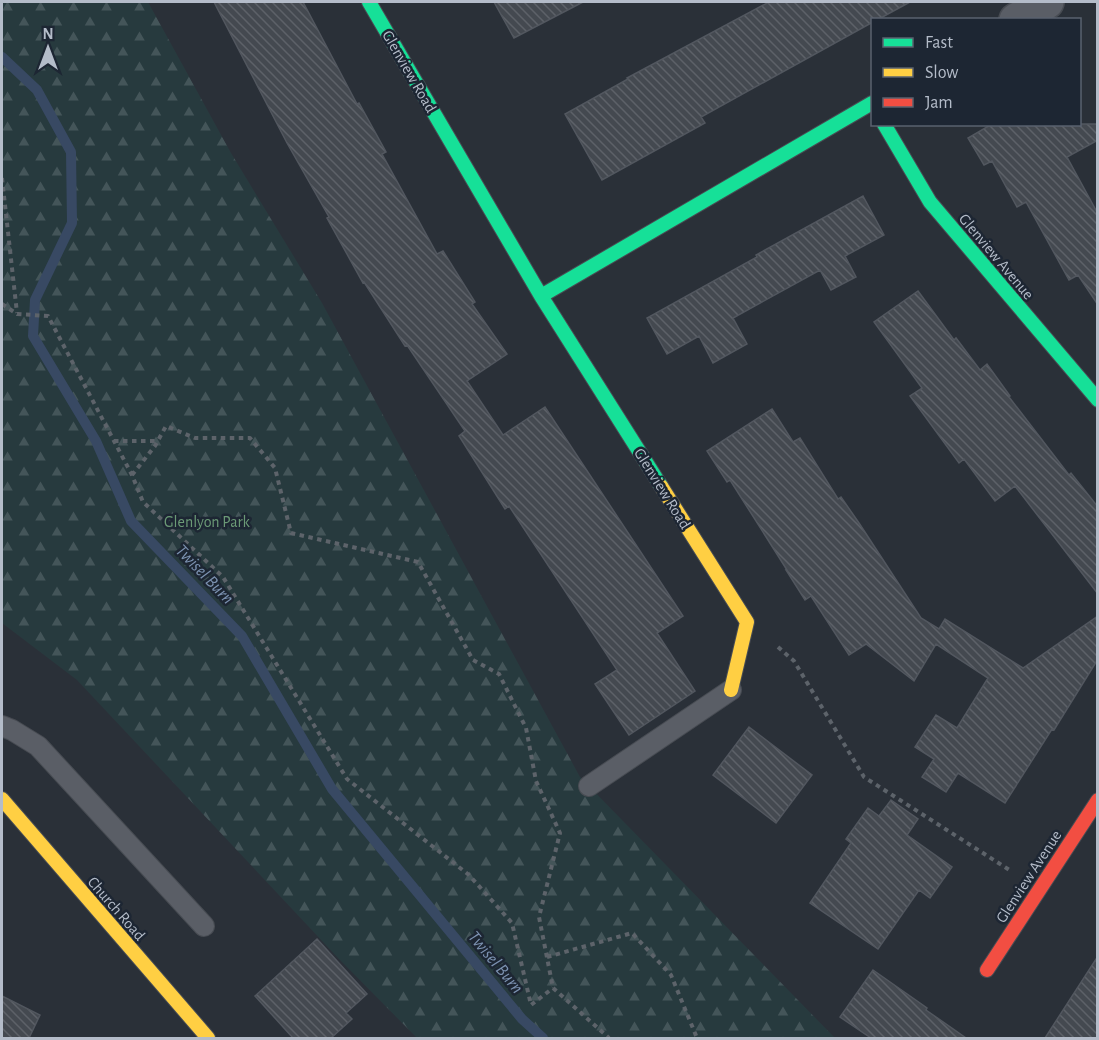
<svg xmlns="http://www.w3.org/2000/svg" width="1099" height="1040" font-family="'Alegreya Sans',sans-serif">
<style>
.forest{fill:url(#forest-firs)}
.lines{fill:none;stroke-linecap:round;stroke-linejoin:round}
.stream{stroke:#384963;stroke-width:10}
.building{fill:url(#building-back-hatch);stroke:#52575f;stroke-width:1.5}
.lane-casing{stroke:#484c53;stroke-width:22}
.street-casing{stroke:#484c53;stroke-width:36}
.fast-casing{stroke:#484c53;stroke-width:16}
.slow-casing{stroke:#484c53;stroke-width:16}
.jam-casing{stroke:#484c53;stroke-width:16}
.path{stroke:#5d636a;stroke-width:4;stroke-dasharray:4.5 4.5;stroke-linecap:butt}
.lane{stroke:#5a5e66;stroke-width:20}
.street{stroke:#5a5e66;stroke-width:33}
.fast{stroke:#16e098;stroke-width:14}
.slow{stroke:#ffcf43;stroke-width:14}
.jam{stroke:#f24e42;stroke-width:14}
.labels{text-anchor:middle;stroke-width:5;stroke-linejoin:round;paint-order:stroke}
.street-label{font-size:16px;fill:#b4bcc9;stroke:#1d2633}
.park-label{font-size:16px;fill:#6b9a76;stroke:#1d2633}
.water-label{font-size:18px;font-style:italic;fill:#7c92b1;stroke:#1d2633}
</style>
<defs>
<pattern id="forest-firs" width="22" height="20" patternUnits="userSpaceOnUse" patternTransform="scale(1.5)"><rect width="22" height="20" fill="#273a3e"/><path d="M5 1l3.5 6h-7zM16 11l3.5 6h-7z" fill="#445559"/></pattern>
<pattern id="building-back-hatch" width="6" height="6" patternUnits="userSpaceOnUse" patternTransform="scale(1.5)"><rect width="6" height="6" fill="#444950"/><path d="M-1 5l2 2M0 0l6 6M5-1l2 2" fill="none" stroke="#5d6168"/></pattern>
</defs>
<rect width="100%" height="100%" fill="#2a3038"/>
<path class="forest" d="M2,2H148L231,153L322,303L580,777L835,1038H417L339,959L77,680L2,623Z"/>
<g class="lines">
<path class="stream" d="M2,57L37,90L71,152L72,223L35,300L33,336L96,441L131,521L242,636L332,789L522,1019L543,1038"/>
</g>
<path class="building" d="M214,2H303L357,104L359,103L386,152L382,154L437,254L443,251L475,302L472,304L507,354L467,381L503,435L545,407L683,616L657,633L695,691L629,735L595,684L617,670L509,506L505,509L459,436L465,431L407,345L405,346L364,282L363,283L327,218L329,217L287,143Z
M494,2H583L514,38Z
M769,2H910L877,20H873V22L701,117L705,123L602,180L565,114L628,79L627,78Z
M992,124H1098V140L1067,157L1098,214V305L1078,275L1069,280L1026,202L1017,207L992,161L984,165L968,138Z
M863,196L884,235L845,256L856,277L831,290L820,270L733,318L747,344L713,363L699,336L667,354L647,318L757,257L756,255Z
M918,291L954,340L956,338L980,370L987,364L1010,396L1009,397L1069,475L1071,473L1098,507V594L1015,486L995,501L964,459L959,463L910,396L922,388L874,322Z
M772,409L793,442L800,438L838,499L841,497L859,523L921,618L939,629L945,619L1023,668L1098,616V659L1054,730L1052,729L1005,803L958,773L946,792L922,777L934,759L915,747L936,715L957,728L988,678L936,644L914,681L866,644L849,655L811,596L805,600L786,570H787L730,480L727,482L707,451Z
M749,727L812,775L776,823L713,775Z
M891,800L918,819L907,835L952,867L930,898L919,890L878,949L810,903L851,843L846,839L868,808L879,816Z
M317,939L367,994L346,1013L352,1019L331,1038H293L255,996Z
M1098,956V1038H1045Z
M873,970L927,1008L926,1010L966,1038H871L840,1017Z
M2,996L40,1015L29,1038H2Z"/>
<g class="lines">
<defs>
<path id="lane" d="M2,726L12,730L38,746L204,926
M589,786L731,690"/>
<path id="street" d="M1016,20L1047,2"/>
<path id="fast" d="M369,2L541,296L661,486
M884,124L930,202L1098,400
M541,296L872,103"/>
<path id="slow" d="M661,486L747,622L731,690
M2,799L208,1038"/>
<path id="jam" d="M987,970L1098,800"/>
</defs>
<use href="#lane" class="lane-casing"/>
<use href="#street" class="street-casing"/>
<use href="#fast" class="fast-casing"/>
<use href="#slow" class="slow-casing"/>
<use href="#jam" class="jam-casing"/>
<path class="path" d="M2,178L17,313
M2,304L17,314L48,316L132,475L143,502L223,577L347,779L469,875L512,923L531,1005L553,988
M114,441H158
M132,475L155,446L166,426L195,438H250L275,468L291,533L418,562L473,660L499,674L526,728L536,781L560,833L539,917L553,988L609,1038
M778,647L794,661L864,777L1011,871
M547,957L632,933L671,975L697,1038"/>
<use href="#lane" class="lane"/>
<use href="#street" class="street"/>
<use href="#fast" class="fast"/>
<use href="#slow" class="slow"/>
<use href="#jam" class="jam"/>
</g>
<g class="labels">
<g class="street-label">
<text transform="translate(410 71) rotate(60)" y="6">Glenview Road</text>
<text transform="translate(997 256) rotate(50)" y="6">Glenview Avenue</text>
<text transform="translate(663 488) rotate(58)" y="6">Glenview Road</text>
<text transform="translate(1028 876) rotate(-57)" y="6">Glenview Avenue</text>
<text transform="translate(117 908) rotate(49)" y="6">Church Road</text>
</g>
<g class="park-label">
<text x="207" y="527">Glenlyon Park</text>
</g>
<g class="water-label">
<text transform="translate(205 574) rotate(46)" y="6">Twisel Burn</text>
<text transform="translate(496 962) rotate(50)" y="6">Twisel Burn</text>
</g>
</g>
<rect width="1099" height="1040" fill="none" stroke="#b4bcc9" stroke-width="6"/>
<rect x="871" y="18" width="210" height="108" fill="#1d2633" stroke="#59626f" stroke-width="1.5"/>
<rect x="883" y="38" width="30" height="9" fill="#16e098" stroke="#59626f" stroke-width="1.5"/>
<text x="925" y="48" font-size="18" fill="#b4bcc9">Fast</text>
<rect x="883" y="68" width="30" height="9" fill="#ffcf43" stroke="#59626f" stroke-width="1.5"/>
<text x="925" y="78" font-size="18" fill="#b4bcc9">Slow</text>
<rect x="883" y="98" width="30" height="9" fill="#f24e42" stroke="#59626f" stroke-width="1.5"/>
<text x="925" y="108" font-size="18" fill="#b4bcc9">Jam</text>
<g transform="translate(48 48)" stroke="#1d2633" stroke-width="4.5" paint-order="stroke">
<path d="M0-4.5L10 22L0 15L-10 22Z" fill="#b4bcc9"/>
<text y="-9" font-size="16" font-weight="bold" text-anchor="middle" fill="#b4bcc9">N</text>
</g>
</svg>
